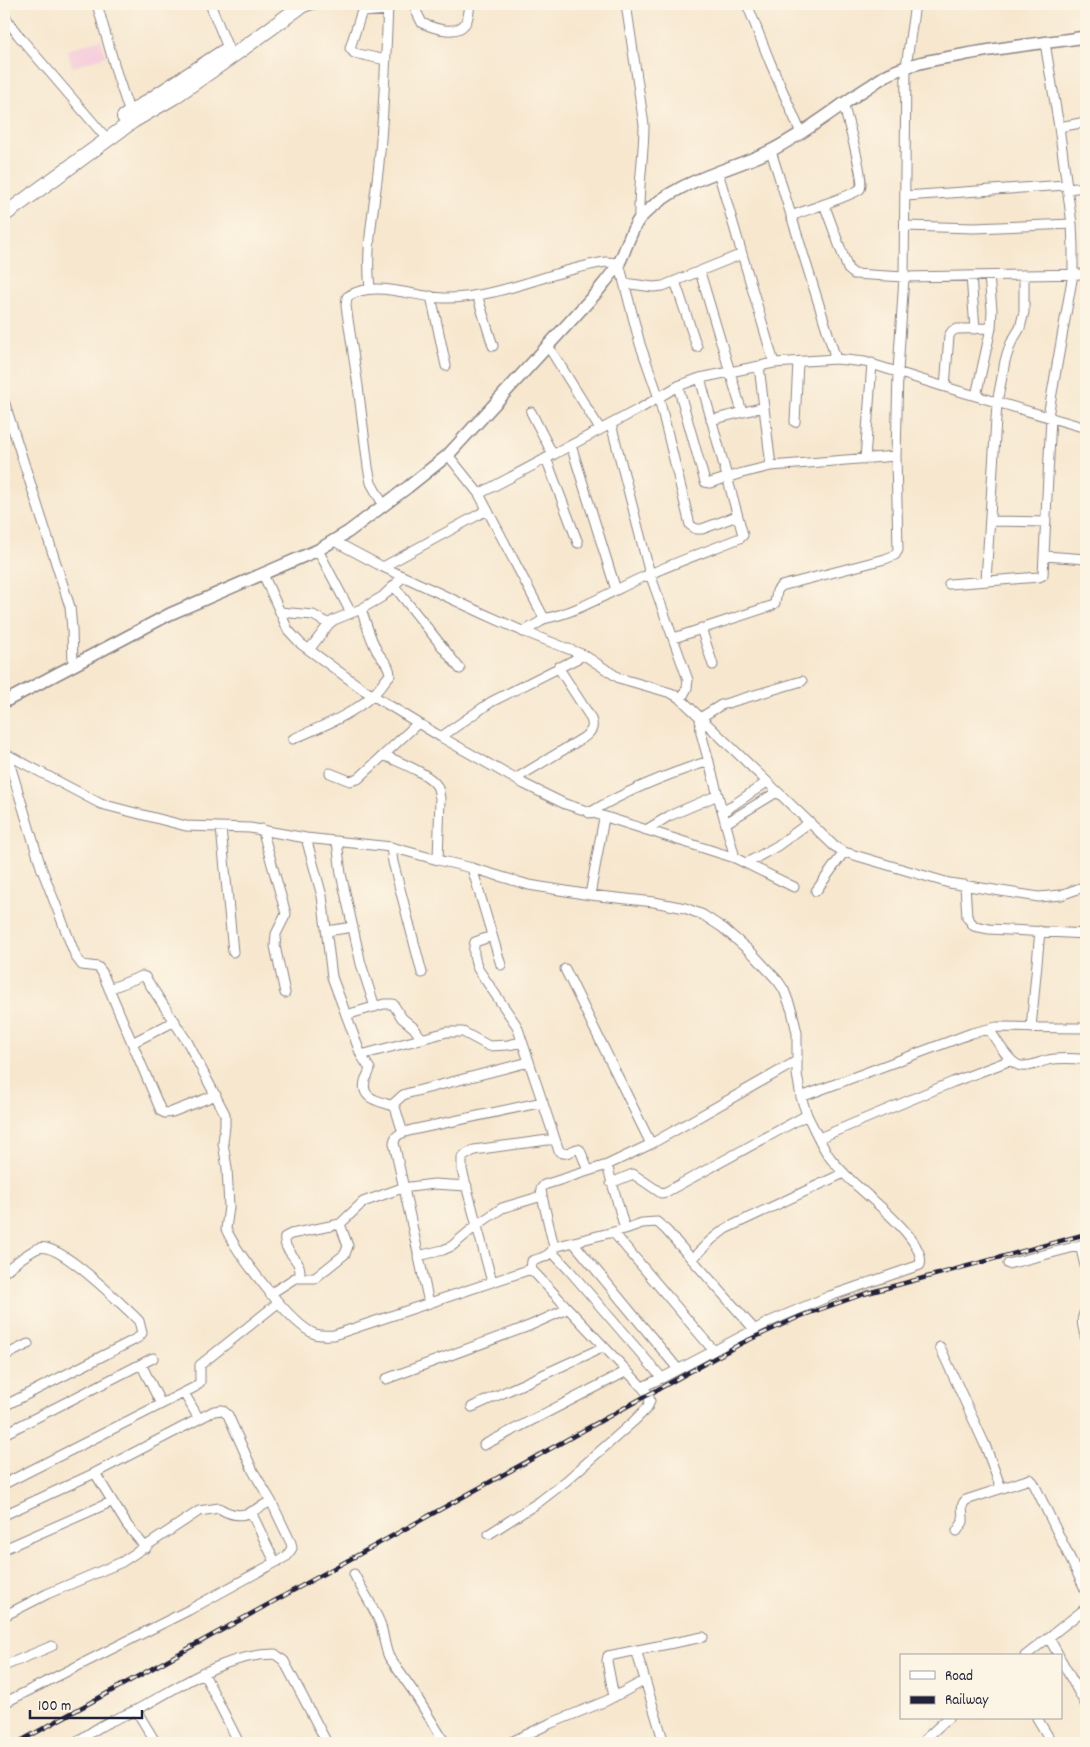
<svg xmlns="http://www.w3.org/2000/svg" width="1090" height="1747" font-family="Dekko,sans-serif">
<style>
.built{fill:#f5cfdb}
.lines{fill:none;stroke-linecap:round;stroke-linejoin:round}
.minor-casing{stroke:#8c8485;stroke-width:11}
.tertiary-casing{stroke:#8c8485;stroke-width:14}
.primary-casing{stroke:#8c8485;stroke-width:16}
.minor{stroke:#fff;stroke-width:9}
.tertiary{stroke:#fff;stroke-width:11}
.primary{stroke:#fff;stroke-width:14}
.rail-casing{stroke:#22223b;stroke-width:4.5}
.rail{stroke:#fcf5e5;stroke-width:2.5;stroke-dasharray:8;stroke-linecap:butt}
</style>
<rect width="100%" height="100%" fill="#fcf5e5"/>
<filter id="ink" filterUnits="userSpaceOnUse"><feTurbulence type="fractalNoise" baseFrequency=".02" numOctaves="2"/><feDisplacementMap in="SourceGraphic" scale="10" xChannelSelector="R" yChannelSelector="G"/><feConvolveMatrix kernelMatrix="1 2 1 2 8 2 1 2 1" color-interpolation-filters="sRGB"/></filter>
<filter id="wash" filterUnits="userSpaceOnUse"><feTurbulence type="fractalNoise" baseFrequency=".0096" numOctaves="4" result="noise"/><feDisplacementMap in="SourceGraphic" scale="20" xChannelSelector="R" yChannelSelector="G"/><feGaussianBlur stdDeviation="1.12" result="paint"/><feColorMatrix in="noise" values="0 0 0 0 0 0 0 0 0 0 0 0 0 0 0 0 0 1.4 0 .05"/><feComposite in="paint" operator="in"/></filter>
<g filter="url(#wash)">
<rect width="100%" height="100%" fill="#f7e7cf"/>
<path class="built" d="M101,39L106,56L73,67L67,50Z"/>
</g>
<g filter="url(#ink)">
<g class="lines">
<defs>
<path id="minor" d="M97,4L118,78L131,116
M210,4L228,48
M415,4L416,11L422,23C435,29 460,37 467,20C469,15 469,9 470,4
M626,4L644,125C644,156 638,187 639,218
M747,4L770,62L801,133
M299,9L314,4
M4,15L18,35L108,140
M1045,43L1059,127L1072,224L1073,247V274L1048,416
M386,60L354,53L350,48L361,14L363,12L388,10
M1059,127L1086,122
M771,151L836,359
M718,172L774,363
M1067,189L1086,187
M905,196L1066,185
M824,204L848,269L854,274L904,277L1086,274
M791,216C805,210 850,197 860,189C866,183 846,115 843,103
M905,226L974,228L1072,224
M700,272L742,412
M971,276L975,329
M675,281L697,347
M624,283L653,287L663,286L742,254
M370,288C365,246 375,205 379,163C384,110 386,57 388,4
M477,295L493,346
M431,296L446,366
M548,346L600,429
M759,366L771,466
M678,386L705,482L710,483L742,473L771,466L896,456
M945,387L949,336L952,331L957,329L991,328
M976,396L991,328L992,310L989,276
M4,401L70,607L72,629L73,665
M531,412L553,455
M711,420L764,407
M795,422L798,362
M611,424L650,574L688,680L687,688L681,699
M571,445L616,590
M448,455L479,494L542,614L543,619L540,622L523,632
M546,458L578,543
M865,459L872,363
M479,494L641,408L678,386L700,378L774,363L836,359L865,362L945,387L1086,428
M384,506L371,483L368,467L358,386L346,306L347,297C373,279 413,297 443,298C500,299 551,270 606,262L619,263L640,344L659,398L690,525L696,529H702L737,516
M990,521L1046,522
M334,541L383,567L482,613L520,630L584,655L619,678L671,693L681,699L834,846L844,852L949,883L1039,897L1061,895L1086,886
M318,550L351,613
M1045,556L1086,559
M383,567L487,510
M263,574L288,630L301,644L364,690L441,737L524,784L565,804L735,858L794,887
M986,581L997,403L1005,361L1011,343L1020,328L1024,312V275
M949,584L1039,577L1043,575L1051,417
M394,586L460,669
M280,612L313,615L329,624
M543,619C581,612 614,589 650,574C679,561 710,550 740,538L743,535L700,378
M701,628L713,665
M674,638L771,606L775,603L777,591L781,586L885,559L895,555L898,550L896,456L898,371L904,277L906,67L915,4
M309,650L329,624L334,620L361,609L382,597L403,577
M441,737L491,702L584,655
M293,739C320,727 350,716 372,696C379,690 384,681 390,675C390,664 381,659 377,651C370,638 366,623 361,609
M4,753L101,804L186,826L250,828L306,838L391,847L438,860L472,868L529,885L590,895L654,902L685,908L703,915L723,928L753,954L778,981L784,990L792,1011L797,1033V1074L801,1097
M7,755L41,867L76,957L82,965L98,967L102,972L161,1111L165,1113L172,1112L216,1095
M384,755C398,762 429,773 437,786C439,790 439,794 440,798L438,860
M330,773L350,781L358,779L418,723
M515,779L583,738C593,731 595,726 589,715L558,667
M723,812L767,782
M589,813C626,791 668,774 709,761
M726,823L777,792
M221,828L233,952
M262,829L286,914L276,934L275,946L285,993
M646,830L669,816L718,795
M306,838L322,896L332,977L361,1055L370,1069C369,1074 366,1077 365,1081C360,1101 383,1101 395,1107L403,1133
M337,841L341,874L361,964L375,1007
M391,847L393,862L422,973
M735,858L701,733L700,718L721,705L802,681
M747,863L777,846L810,822
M472,868L501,965
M965,885L967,917L974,926L989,929L1086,934
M816,891L844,852
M590,895L604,818
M327,931L353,927
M492,936L475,942C472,951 475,960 478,969L517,1026L559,1151C565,1156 571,1151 577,1149L580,1150L588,1170
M565,969L651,1144
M109,989L142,976L145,977L188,1043L225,1114V1125L223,1143L227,1168L229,1207L226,1229C237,1253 291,1325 315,1334C321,1336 327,1335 334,1335L531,1269
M346,1015L384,1004H393L402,1018L414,1028L422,1039
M1031,1028L1040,931
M989,1029C995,1038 1008,1061 1018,1065C1027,1069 1039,1062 1048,1060C1060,1057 1074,1059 1086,1059
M132,1043L175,1021
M361,1055L447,1032H463L489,1046L508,1045L522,1042
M392,1105L403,1095L409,1093L529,1062
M819,1138L953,1082L1011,1060
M611,1183L633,1174L661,1193L666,1192L807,1115L801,1097L972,1033L997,1027L1086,1028
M625,1229L607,1165L651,1144L797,1061
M613,1232L714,1351
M573,1242L678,1369
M1080,1245L1086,1270
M554,1247L625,1229L642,1223L657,1222L666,1230L754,1329
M552,1252L569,1270L662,1378
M418,1256L443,1250L452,1246L477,1225L502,1208L542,1196
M692,1259L711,1240L725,1229L844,1173
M1008,1264L1086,1244
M4,1272C13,1265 29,1251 39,1248C59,1242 117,1300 132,1314L139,1321L142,1333L139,1337L132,1341L4,1406
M299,1278C305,1259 282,1253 285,1237L291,1234L340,1224L363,1202L402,1188L434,1184L467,1186
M492,1282L462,1170V1157L474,1150L555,1139
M270,1294L295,1278H315L345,1254L348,1246L340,1224
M429,1303L394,1143C395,1133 403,1133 412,1130L543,1102
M1086,1310C1079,1320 1084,1329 1086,1340
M940,1347L985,1445L1001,1488
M4,1356L28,1344
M141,1364L161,1404
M386,1379L529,1326L567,1309
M642,1387L662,1378L771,1321L830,1296L920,1265C927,1242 871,1199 855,1184C846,1176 839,1168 831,1159C821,1146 815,1130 807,1115
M184,1393L199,1419
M472,1407L604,1347
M4,1434L153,1358
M484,1445L627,1371
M95,1473L127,1525L146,1548
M4,1484L195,1387L200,1382V1365L278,1303
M251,1512L275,1562
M4,1515L95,1473L214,1411L222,1410L228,1415L253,1471L271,1501C251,1512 241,1522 219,1508L199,1511L122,1562L47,1594L4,1616
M957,1531L963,1522C964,1513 959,1506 966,1500L1030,1479L1033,1482L1086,1591
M489,1534L539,1502L566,1481L634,1421L647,1408L650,1401L648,1394L642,1387L531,1269L532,1261C540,1258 550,1257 554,1247L542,1196L541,1189L544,1185L607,1165
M4,1549L111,1502
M354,1574C362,1590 373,1606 380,1623C384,1634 384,1646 389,1657L413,1691L445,1743
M1049,1638L1059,1656
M636,1650L664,1743
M1025,1656L1086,1608
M1061,1660L1086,1705
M4,1666L52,1646
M203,1672L239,1743
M614,1697L607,1661L608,1656L703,1637
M4,1703L189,1610L287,1556L292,1548L291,1543L271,1501
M136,1710L156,1743
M1037,1718L1052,1743
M74,1743C85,1737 95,1729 107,1723C117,1718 128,1714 138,1709C181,1686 224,1654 275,1654L284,1661L327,1743
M509,1743L549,1724L606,1701L644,1681
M921,1743L948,1718"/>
<path id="tertiary" d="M4,702L170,614L318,550L348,532L408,487L448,455L597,292C605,282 614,272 620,261C626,249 632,226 641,217C677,180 723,173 768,152C803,135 834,109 867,88C875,83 883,76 893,72C915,62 939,59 962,55C1003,47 1045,43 1086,37"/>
<path id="primary" d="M124,117L223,52
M4,215L133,121L174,97L234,55L304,4"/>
</defs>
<use href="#minor" class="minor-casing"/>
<use href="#tertiary" class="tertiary-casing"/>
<use href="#primary" class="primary-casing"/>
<use href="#minor" class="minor"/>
<use href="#tertiary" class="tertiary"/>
<use href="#primary" class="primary"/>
<defs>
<path id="rail" d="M17,1743L742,1343L801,1316L864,1294L1086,1234"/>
</defs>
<use href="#rail" class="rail-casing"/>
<use href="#rail" class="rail"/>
</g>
</g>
<rect width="1090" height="1747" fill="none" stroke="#fcf5e5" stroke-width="20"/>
<rect x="900" y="1654" width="162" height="65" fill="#fcf5e5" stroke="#a5a1a1"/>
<rect x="910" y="1671" width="25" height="8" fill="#ffffff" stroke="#a5a1a1"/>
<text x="945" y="1680" font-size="15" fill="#22223b">Road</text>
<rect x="910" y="1696" width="25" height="8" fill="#22223b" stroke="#a5a1a1"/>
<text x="945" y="1704" font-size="15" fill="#22223b">Railway</text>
<path d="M30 1710v8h112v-8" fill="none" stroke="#22223b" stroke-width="2.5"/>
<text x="38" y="1710" font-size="15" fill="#22223b" stroke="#fcf5e5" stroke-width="4" paint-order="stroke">100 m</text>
</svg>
